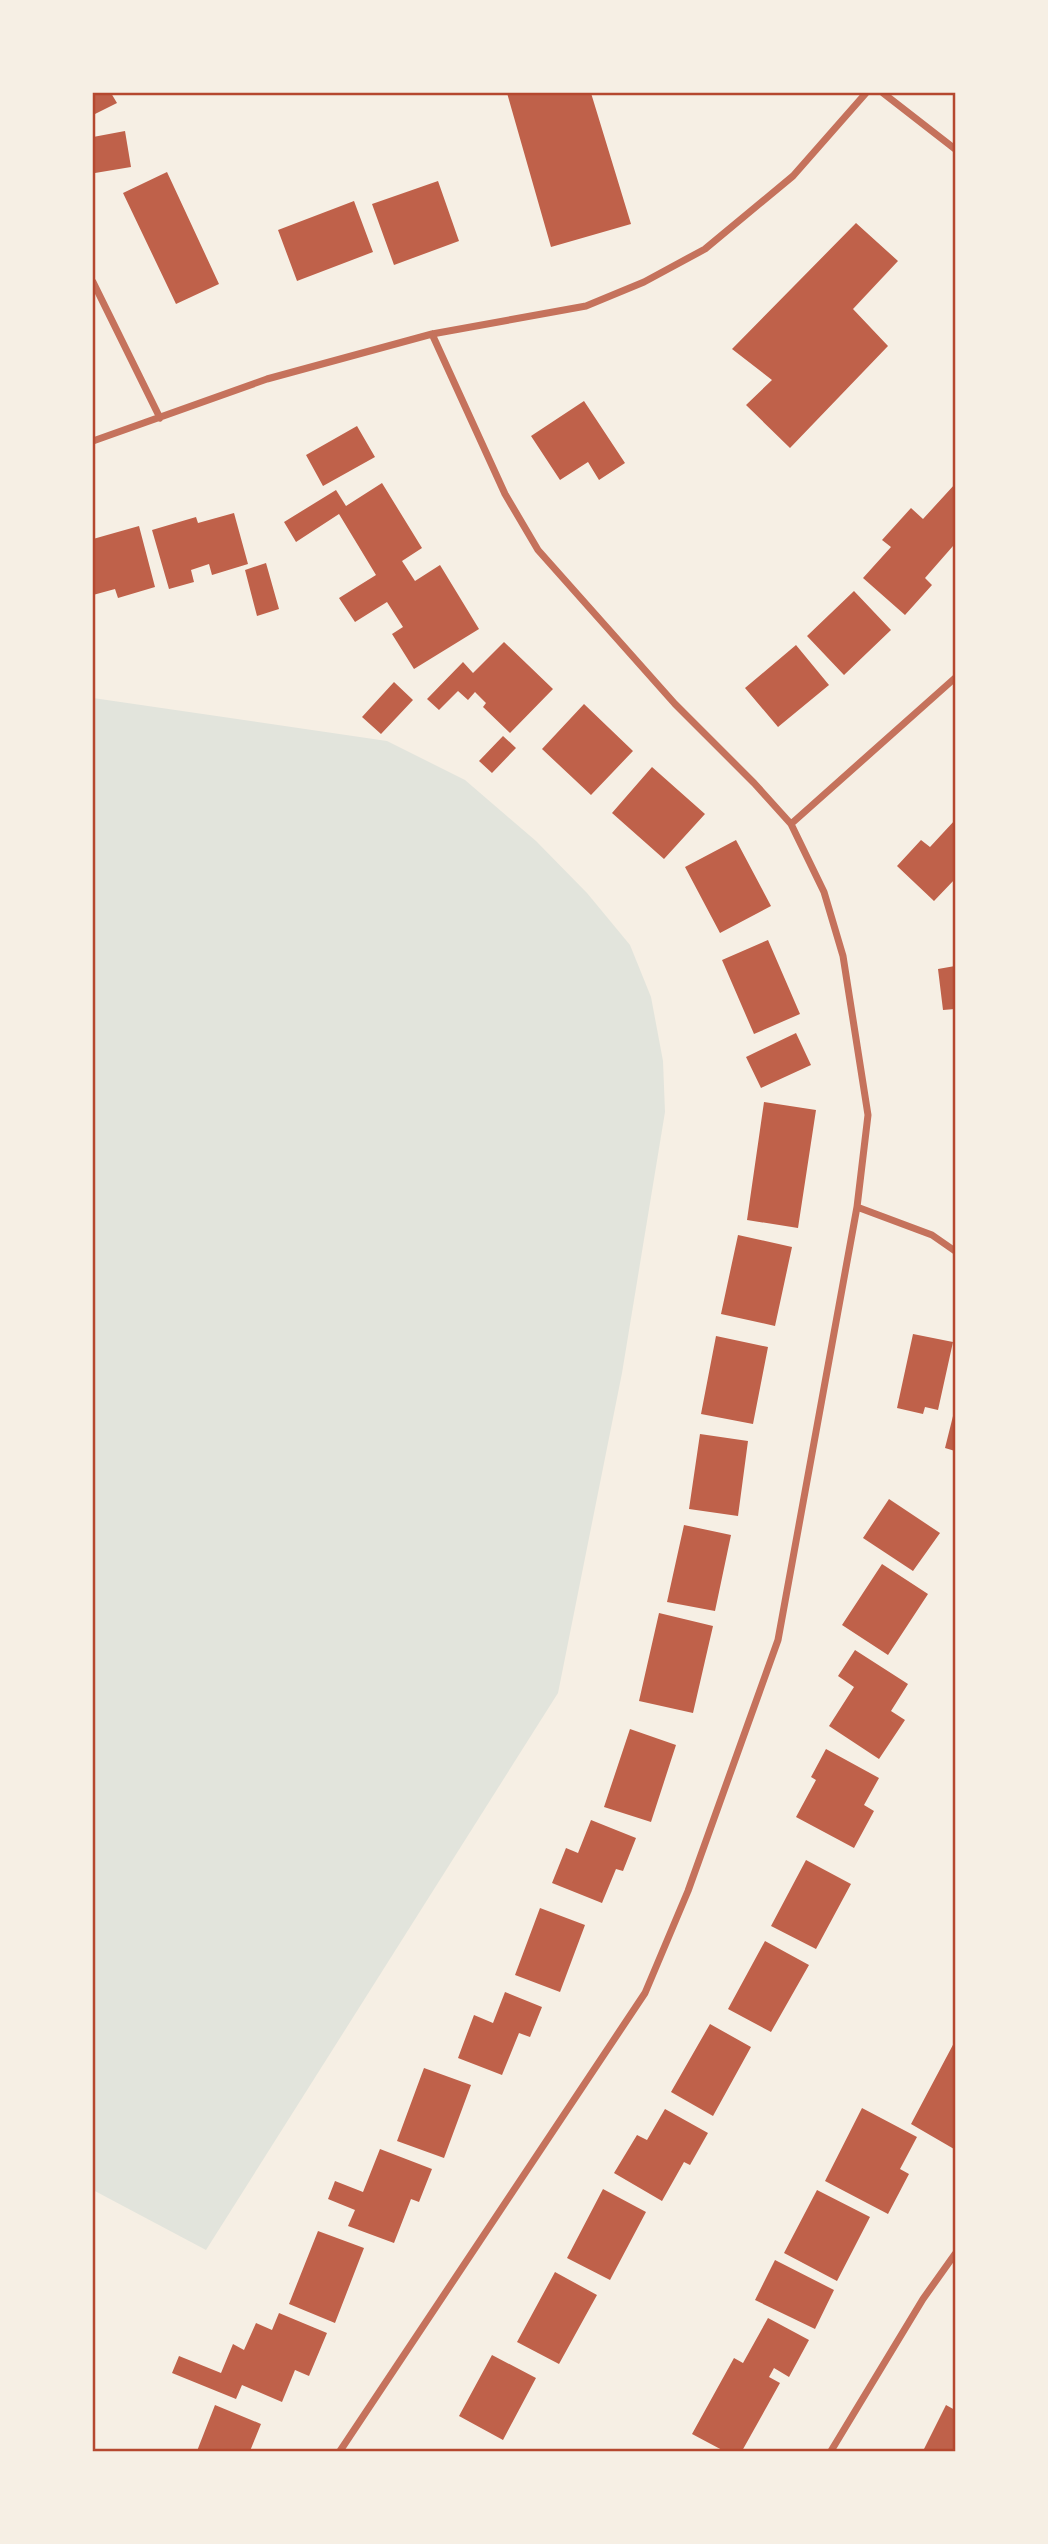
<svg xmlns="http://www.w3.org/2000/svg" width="1048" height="2544" font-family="Commissioner,sans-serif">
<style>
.green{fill:#e2e4dc}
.building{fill:#bf614a}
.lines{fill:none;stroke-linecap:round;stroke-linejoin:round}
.minor{stroke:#c5725c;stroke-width:7}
.neatline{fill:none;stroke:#b5482f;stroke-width:2.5}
</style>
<rect width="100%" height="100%" fill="#f6efe4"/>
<path class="green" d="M93,698L387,741L465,780L536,841L587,893L630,945L651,997L663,1061L665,1112L622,1373L558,1693L206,2250L93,2190Z"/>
<path class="building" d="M93,93H111L117,103L93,115Z
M507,93H591L631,224L551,247Z
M125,131L131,167L95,173L93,137Z
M167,172L219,284L176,304L123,193Z
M438,181L459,241L394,265L372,204Z
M354,201L373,252L297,281L278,230Z
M856,223L898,261L853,309L888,346L790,448L746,405L772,380L732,349Z
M584,401L625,463L599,480L588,462L560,480L531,436Z
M357,426L375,457L323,486L306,455Z
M382,483L422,548L402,561L415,581L440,565L479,629L414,669L392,634L403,627L387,602L355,622L339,598L376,575L339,514L296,542L284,522L336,490L346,506Z
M955,484V548L953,546L925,578L932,585L905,615L863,578L891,547L882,540L911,508L923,519Z
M234,513L248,564L212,575L209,564L191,570L194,582L169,589L152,530L196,517L198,523Z
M139,526L155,587L118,598L115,589L93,595V539Z
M266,563L279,609L257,616L245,570Z
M854,591L891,630L844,675L807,636Z
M504,642L553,689L510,733L483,707L486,703L475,692L468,700L458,691L439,710L427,699L463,662L473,673Z
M796,645L829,685L778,727L745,688Z
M394,682L413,700L381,734L362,717Z
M584,704L633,751L591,795L542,749Z
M503,736L516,748L492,773L479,761Z
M652,767L705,814L664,859L612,813Z
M955,820V879L934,901L897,866L921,840L930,847Z
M736,840L771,906L720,933L685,867Z
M768,940L800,1014L754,1034L722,960Z
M955,966V1009L943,1010L938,969Z
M796,1033L811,1065L761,1088L746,1057Z
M764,1102L816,1110L798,1228L747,1220Z
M738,1235L792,1247L775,1326L721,1314Z
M913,1334L953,1342L938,1410L925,1407L923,1414L897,1408Z
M716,1336L768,1347L753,1424L701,1414Z
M954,1412H955V1451L945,1448Z
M700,1434L748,1441L738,1516L689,1509Z
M889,1499L940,1533L913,1571L863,1538Z
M684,1525L731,1535L715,1611L667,1602Z
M882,1564L928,1594L888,1655L842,1625Z
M659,1613L713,1626L693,1713L639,1701Z
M855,1650L908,1684L891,1711L905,1720L879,1759L829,1726L854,1687L838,1676Z
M630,1729L676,1745L651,1822L604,1807Z
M826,1749L879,1778L864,1805L874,1811L854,1848L796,1817L816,1780L811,1777Z
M591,1820L636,1838L623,1871L616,1869L602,1903L552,1883L566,1848L578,1853Z
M806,1860L851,1884L816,1949L771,1926Z
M540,1908L585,1925L560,1992L515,1975Z
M765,1941L809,1965L771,2032L728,2009Z
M505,1992L542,2007L530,2037L519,2033L502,2075L458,2058L474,2015L493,2023Z
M710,2024L751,2047L713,2116L671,2092Z
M955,2041V2147L954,2149L911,2124Z
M424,2068L471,2085L444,2158L397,2141Z
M862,2108L917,2137L900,2169L909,2174L888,2214L825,2181Z
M665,2109L708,2133L690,2165L684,2162L662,2201L614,2173L637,2135L647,2140Z
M380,2149L432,2169L419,2202L411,2199L394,2243L348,2226L355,2210L328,2199L335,2181L363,2192Z
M603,2189L646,2212L610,2280L567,2258Z
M817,2190L870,2217L837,2281L784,2253Z
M318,2231L364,2248L335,2323L289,2304Z
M775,2260L834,2290L815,2329L755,2300Z
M555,2272L597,2295L559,2364L517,2342Z
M279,2313L327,2333L309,2376L295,2370L282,2402L242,2385L236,2399L172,2373L179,2356L221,2373L233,2344L244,2350L256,2323L272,2330Z
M768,2318L809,2340L789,2377L774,2368L769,2377L780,2383L742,2451H724L692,2434L734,2358L743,2363Z
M492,2355L536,2378L503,2440L459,2416Z
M215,2405L261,2424L250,2451H197Z
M946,2405L955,2410V2451H923Z"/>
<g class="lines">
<path class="minor" d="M883,93L955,149
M93,282L160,418
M93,441L267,379L432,334L586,306L644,282L705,249L793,176L866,93
M791,824L955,678
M857,1207L932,1235L955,1251
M340,2451L645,1993L688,1891L778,1640L857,1207L868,1115L843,956L824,892L791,824L754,783L675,704L538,550L505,494L432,334
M831,2451L923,2299L955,2254"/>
</g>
<rect width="1048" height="2544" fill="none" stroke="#f6efe4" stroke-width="189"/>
<rect x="94" y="94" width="860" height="2356" class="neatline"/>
</svg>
